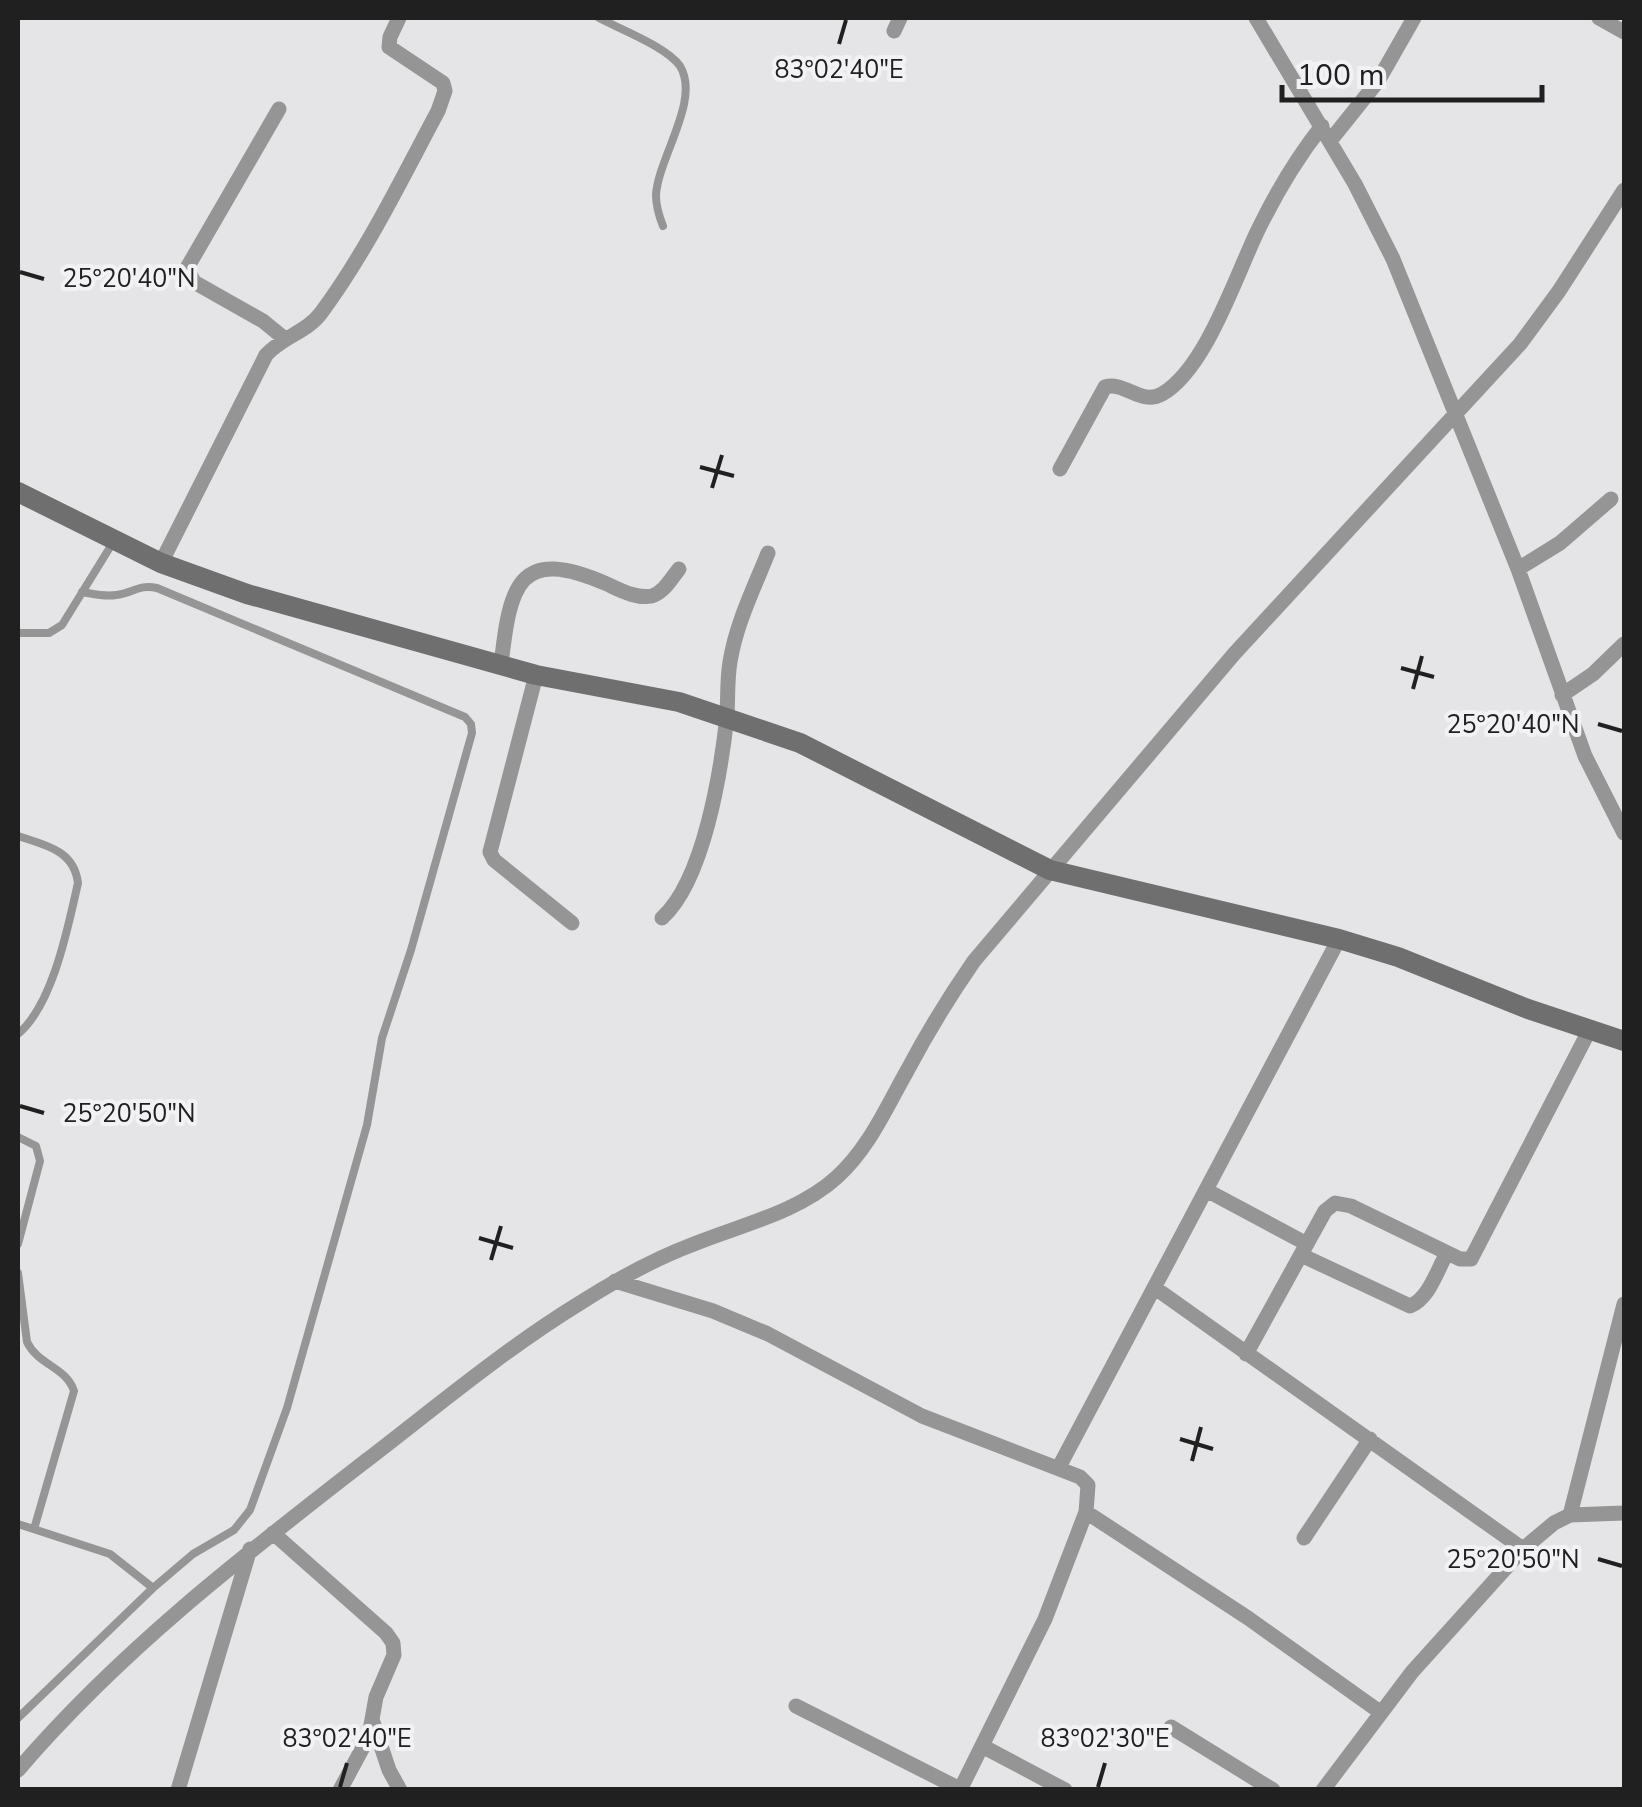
<svg xmlns="http://www.w3.org/2000/svg" width="1642" height="1807" font-family="'Nunito Sans',sans-serif">
<style>
.lines{fill:none;stroke-linecap:round;stroke-linejoin:round}
.lane{stroke:#969596;stroke-width:8}
.street{stroke:#969596;stroke-width:15}
.secondary{stroke:#706f70;stroke-width:20}
.ticks{fill:none;stroke:#202021;stroke-width:4}
.ticks-label{font-size:25px;text-anchor:middle;fill:#202021;stroke:#f2f2f5;stroke-width:8;stroke-linejoin:round;paint-order:stroke}
</style>
<rect width="100%" height="100%" fill="#e5e5e7"/>
<g class="lines">
<path class="lane" d="M599,18C620,29 667,47 680,66C701,100 658,158 656,195C656,206 659,216 663,226
M18,633H49L62,625L112,544
M18,836C45,845 74,850 78,883C68,927 53,1005 18,1034
M18,1137L36,1146L40,1161L18,1244
M18,1273L27,1342C38,1365 66,1367 74,1391L34,1529
M18,1524L110,1554L153,1588
M18,1718L153,1588L193,1554L234,1530L250,1510L287,1408L367,1125L382,1038L411,950L472,733L471,724L465,717L157,588C139,584 133,593 116,595C105,597 94,594 82,592"/>
<path class="street" d="M1256,18L1355,184L1393,259L1518,569L1585,756L1624,833
M1599,18L1624,32
M894,31L900,18
M279,109L187,268L194,282L263,321L285,339
M1330,141L1378,81L1414,18
M1060,469L1105,387C1125,381 1141,406 1162,394C1206,369 1236,275 1258,230C1276,193 1296,159 1322,126
M161,563L266,355C282,337 307,332 321,313C367,251 402,178 438,111L445,91L443,83L389,47L390,37L399,18
M1518,569L1560,543L1611,499
M501,665C510,585 518,545 607,584C620,590 636,599 652,596C664,592 671,579 679,569
M536,675L490,852L494,860L572,923
M1562,695L1593,674L1624,644
M662,918C704,880 721,771 727,716C728,698 727,679 730,662C736,624 754,588 768,553
M1206,1190L1307,1244
M1301,1255L1410,1306C1429,1299 1437,1270 1447,1253
M615,1281L713,1311L768,1334L922,1416L1080,1477L1088,1485L1086,1512L1248,1618L1380,1712
M1155,1288L1523,1549
M1246,1354L1325,1211L1335,1203L1351,1206L1460,1259H1471L1590,1029
M1059,1467L1339,939
M1570,1515L1624,1304
M273,1533L386,1633L393,1643L394,1655L376,1697L369,1736L340,1790
M1304,1538L1370,1439
M796,1706L962,1790
M373,1722L389,1770L400,1790
M1171,1727L1273,1790
M982,1746L1065,1790
M18,1770C121,1650 243,1556 367,1460C436,1407 505,1349 580,1303C616,1280 654,1259 694,1244C741,1225 799,1212 837,1177C869,1148 886,1108 907,1071C927,1033 949,997 974,961L1234,654L1520,344L1559,291L1624,190
M178,1790L250,1549
M960,1790L1045,1619L1086,1512
M1323,1790L1412,1672L1523,1549L1554,1523L1570,1515L1624,1513"/>
<path class="secondary" d="M18,492L161,563L247,594L536,675L679,702L800,743L1050,870L1339,939L1398,957L1528,1009L1624,1041"/>
</g>
<path class="ticks" d="M839,44L846,20M20,272L44,279M700,467L734,476M712,488L722,455M1401,668L1434,677M1413,689L1422,656M1598,724L1622,731M20,1106L44,1113M479,1238L513,1248M491,1260L501,1226M1180,1439L1213,1449M1192,1461L1201,1427M1598,1559L1622,1566M340,1787L347,1763M1098,1787L1105,1763"/>
<g class="ticks-label">
<text x="839" y="78">83°02'40"E</text>
<text x="129" y="287">25°20'40"N</text>
<text x="1513" y="733">25°20'40"N</text>
<text x="129" y="1122">25°20'50"N</text>
<text x="1513" y="1568">25°20'50"N</text>
<text x="347" y="1747">83°02'40"E</text>
<text x="1105" y="1747">83°02'30"E</text>
</g>
<rect width="1642" height="1807" fill="none" stroke="#202021" stroke-width="40"/>
<path d="M1282 85v15h260v-15" fill="none" stroke="#202021" stroke-width="5"/>
<text x="1297" y="85" font-size="30" fill="#202021" stroke="#f2f2f5" stroke-width="8" paint-order="stroke">100 m</text>
</svg>
